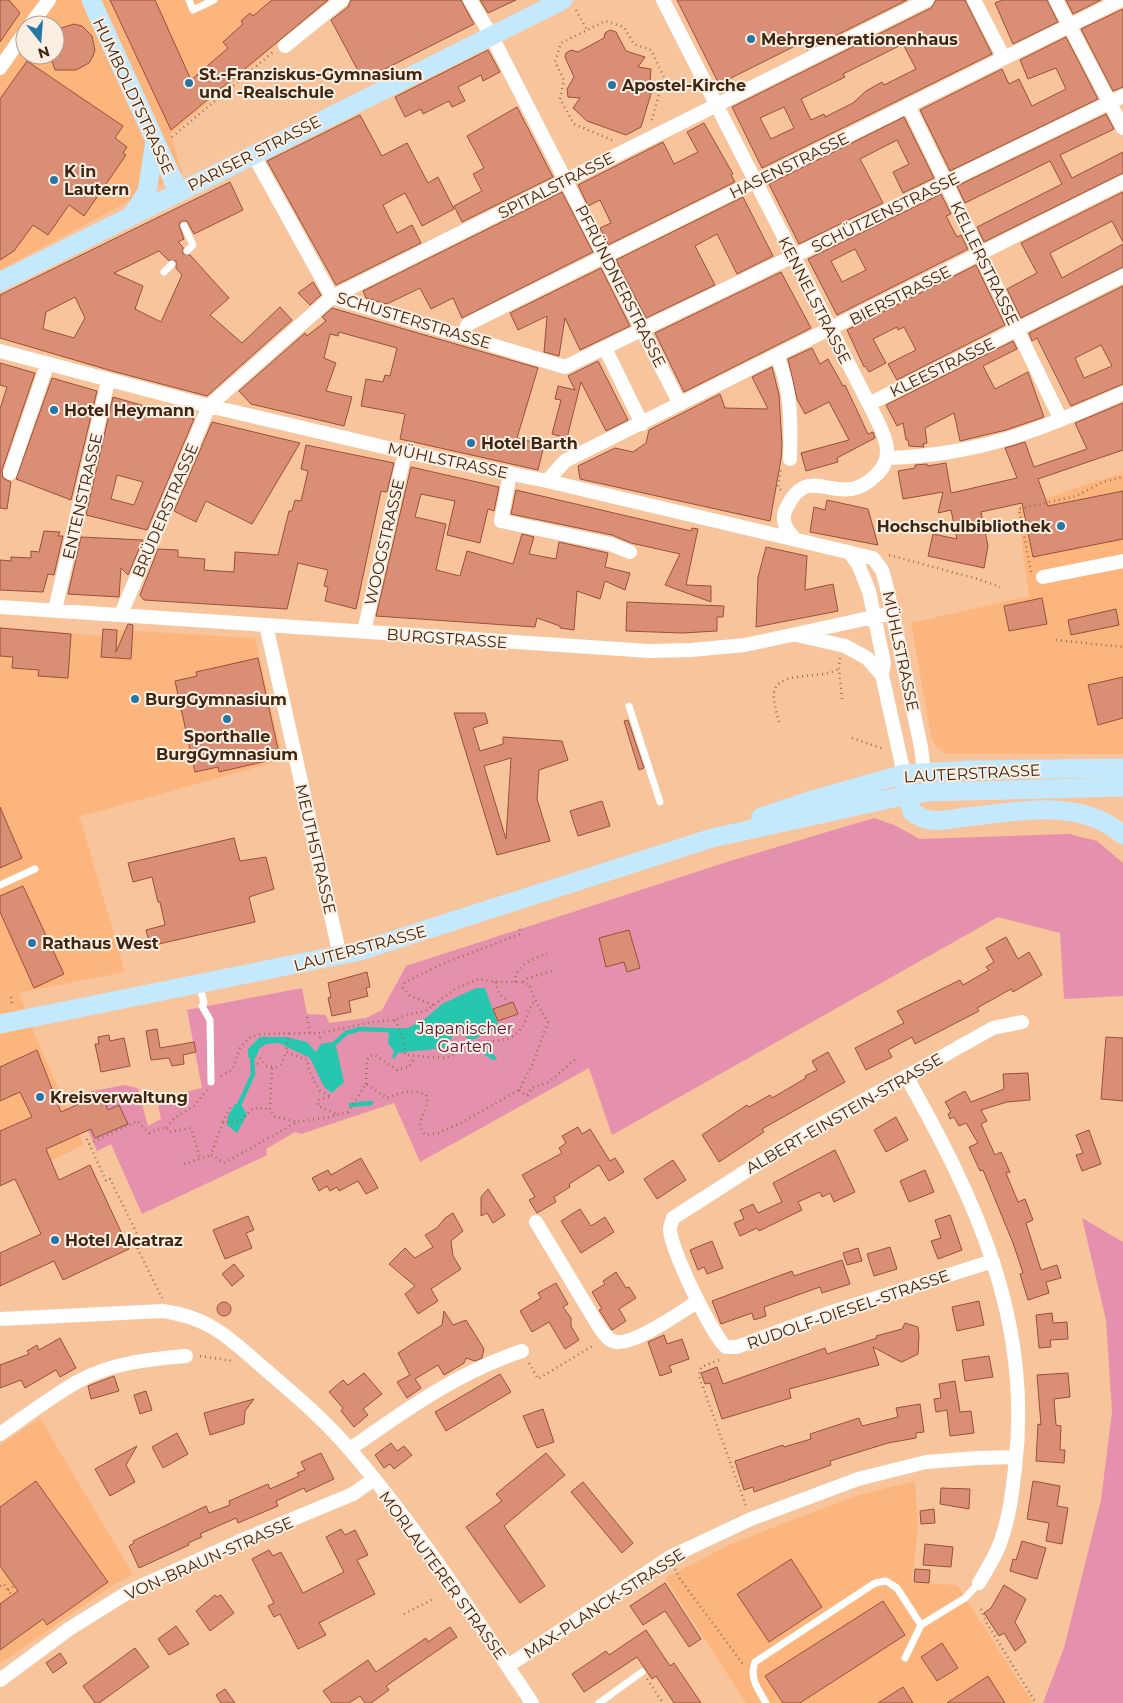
<svg xmlns="http://www.w3.org/2000/svg" width="1123" height="1703" font-family="Montserrat,sans-serif">
<style>
.built{fill:#fcb67d;fill-rule:evenodd}
.green{fill:#e590ac}
.water{fill:#27c7af}
.lines{fill:none;stroke-linecap:round;stroke-linejoin:round}
.stream{stroke:#27c7af;stroke-width:4.5}
.building{fill:#da8e75;stroke:#97513a;fill-rule:evenodd}
.path{stroke:#987254;stroke-width:2.5;stroke-dasharray:1 4;stroke-linecap:butt}
.lane{stroke:#fff;stroke-width:7}
.street{stroke:#fff;stroke-width:14}
.secondary{stroke:#c4e8fc;stroke-width:19}
.poi-dot{fill:#2377a8;stroke:#fbeee3;stroke-width:2}
.labels{text-anchor:middle;stroke-width:4;stroke-linejoin:round;paint-order:stroke}
.poi-label{font-size:16px;font-weight:bold;fill:#3f2611;stroke:#fbeee3;text-anchor:start}
.street-label{font-size:16px;fill:#3f2611;stroke:#fbeee3}
.park-label{font-size:16px;fill:#601134;stroke:#fbeee3}
</style>
<rect width="100%" height="100%" fill="#f8c49c"/>
<path class="built" d="M0,0H329L171,134L182,173L0,270ZM25,25H55V55H25Z
M1123,474V754H957L945,753L937,748L931,736L911,623L1029,596L1017,508L1102,479Z
M0,627L103,636V629L255,638L283,760L78,817L81,821L125,972L19,993L36,1038L84,1145L0,1185Z
M40,1418L133,1574L113,1585L0,1664V1445Z
M915,1481L918,1526L912,1583L957,1585L1033,1703H746L665,1578L729,1545L787,1522L859,1495Z"/>
<path class="green" d="M874,818L894,825L920,839L1069,834L1097,841L1123,863V996L1064,999L1060,933L998,917L612,1135L589,1068L420,1162L394,1103L301,1134L295,1132L266,1149L267,1155L142,1214L111,1144L97,1151L73,1095L124,1085L138,1088L148,1126L161,1119L157,1099L202,1088L187,1010L302,988L307,1014L326,1015L329,1023L366,1018L382,1010L406,966L727,862Z
M1082,1218L1123,1242V1703H1043L1064,1648L1101,1500L1112,1412L1106,1320Z"/>
<path class="water" d="M476,988H485L499,1027L474,1039H467L466,1033L462,1030L456,1032L444,1048L398,1053L394,1059L392,1057L394,1051L388,1043L389,1033L386,1032L388,1028H408L426,1018L442,1004Z
M260,1037H286L307,1042L316,1052L321,1044L332,1042L336,1046L344,1082L332,1093L324,1087L310,1058L279,1043L266,1044L259,1049L256,1058L248,1057V1049Z
M235,1104L242,1106L247,1115L237,1133L227,1125L228,1116Z"/>
<g class="lines">
<path class="stream" d="M471,1043L494,1058
M334,1044L346,1033L360,1029L387,1030
M239,1105L253,1074L252,1057
M351,1105L371,1103"/>
</g>
<path class="building" d="M0,0H9L20,13L0,42Z
M110,0H155L191,80L228,48L223,42L243,24L241,21L250,13L253,16L272,0H328L171,130Z
M351,0H461L474,24L363,80L331,20L348,7Z
M480,0H516L488,13Z
M677,0H907L807,50L803,42L719,84Z
M936,0H965L992,54L762,168L732,107L931,8ZM903,44L916,69L884,85L882,82L866,91L853,103L825,117L824,114L811,120L801,99L845,77L843,74ZM784,107L794,128L771,139L760,118Z
M1002,0H1047L1058,22L1013,44L995,3Z
M1066,0H1101L1073,14Z
M1123,9V87L1113,91L1081,29Z
M74,24L82,26L92,36L95,50L93,56L89,63L76,70H55L50,55H55V30Z
M610,30L616,32L626,51L645,57L638,67L651,69L650,82L653,87L641,127L626,135L587,121L573,108L580,98L568,97L567,89L574,77L565,57L566,53L571,50L578,52L604,38L605,33Z
M1066,37L1098,99L950,171L920,110L1002,69L1009,84L1019,79L1032,106L1066,89L1056,68L1028,79L1020,60Z
M488,50L500,72L483,81L481,75L458,87L465,101L452,107L449,101L423,114L421,109L405,117L395,97Z
M27,61L123,126L115,138L127,147L123,153L126,155L84,216L69,205L48,235L33,225L14,251L0,260V99Z
M517,107L553,177L462,222L454,206L482,191L473,174L484,168L467,136Z
M1106,114L1114,129L1060,155L1072,178L1123,152V173L984,242L977,227L979,226L1062,184L1050,161L965,203L957,186Z
M360,115L382,156L407,143L428,183L438,177L454,209L422,226L405,193L383,205L397,233L412,225L421,243L336,285L267,161Z
M904,117L934,178L903,193L893,172L909,164L897,140L860,159L883,203L799,244L769,184Z
M704,123L733,174L731,175L735,182L608,245L600,228L611,223L600,200L588,206L578,185L663,142L674,164L698,152L687,132Z
M230,182L243,210L194,234L187,221H181L179,225L184,239L178,242L183,247V254L190,255L229,298L210,315L242,343L280,307L292,320L207,396L112,371L0,338V295ZM159,251L168,260L176,261V268L182,275L161,322L135,309L143,286L114,273ZM75,297L85,318L74,338L43,329L46,312Z
M562,192L593,252L462,318L453,298L431,309L420,288L387,304L366,298L363,291Z
M1123,192V242L1112,221L1050,253L1062,278L1123,244V267L1021,318L1007,289L1037,273L1021,243Z
M941,194L951,214L946,216L957,237L961,235L968,249L837,315L808,259ZM855,249L866,270L842,282L831,261Z
M743,197L773,256L737,274L717,234L695,246L715,285L646,318L616,260Z
M976,265L1005,325L897,380L888,364L916,350L904,327L898,330L897,327L873,339L886,363L869,372L865,366L864,367L847,330Z
M601,268L630,326L580,350L565,318L559,356L544,352L547,316L518,330L510,313Z
M781,272L811,328L684,392L655,333Z
M313,282L321,295L310,305L298,293Z
M1123,286V384L1071,406L1037,338L1032,341L1029,333ZM1101,345L1112,366L1084,378L1075,358Z
M332,308L538,368L517,438L544,445L538,470L400,439L405,414L361,406L366,379L383,382L385,375L390,376L397,348L339,332L338,336L330,334L324,358L336,363L326,391L352,397L344,426L251,404L239,391L305,333L307,336L326,321L322,317Z
M1013,341L1017,349L983,366L995,389L1028,372L1044,417L1006,430L960,441L954,413L925,428L927,443L923,444L924,447L909,446L908,440H906L903,423L897,426L886,405Z
M812,348L820,364L828,359L843,386L845,385L868,434L873,432L875,438L837,458L838,462L806,471L801,453L849,440L829,402L805,414L797,399L788,359Z
M598,361L628,420L606,431L581,382L567,438L552,434L561,400L555,399L558,386L575,390L568,376Z
M0,363L35,373L2,470L3,478L11,482L7,509L0,508V409L7,387L0,385Z
M772,367L779,395L782,445L781,459L770,521L580,479L578,466L615,448L633,452L646,443L649,430L720,394L725,408L768,409L752,377Z
M52,378L97,391L71,500L16,479Z
M113,397L173,414L175,411L194,419L147,530L86,515ZM117,475L143,482L134,505L111,499Z
M1123,403V450L1038,479L1048,506L1123,491V539L1033,557L1022,503L981,512L988,546L984,568L928,556L933,534L957,539L951,510L938,513L943,492L903,499L898,471L915,468V465L927,464V466L946,463L951,493L1017,478L1005,448L1025,442L1034,467L1087,449L1075,423Z
M212,422L300,443L252,524L206,501L196,522L174,511Z
M306,445L394,463L387,492L381,491L356,609L325,601L328,587L324,586L328,570L298,563L287,609L144,600L140,595L158,549L178,550V557L205,559L204,570L234,572L235,552L278,555L289,511H292L295,500L301,501L308,471L301,469Z
M411,467L499,487L494,511L488,509L480,543L447,535L455,501L421,494L415,517L446,524L436,570L460,576L467,551L513,564L522,534L534,537L529,554L556,559L559,542L608,553L605,567L630,573L625,590L605,581L600,599L577,591L574,630L560,628V626L537,618L535,627L376,616Z
M516,490L691,531L692,528L698,529L686,585L711,586V602L665,585L680,554L631,543L612,535L511,514Z
M827,500L868,509L878,545L810,532L814,507L825,510Z
M44,531L60,532L58,536H63L54,575L48,574L43,592L0,590V560L11,561V557L31,558V551L39,552Z
M81,537L143,540L128,575L121,568L119,597L68,594Z
M766,547L807,556L805,590L833,584L838,611L756,627L758,577Z
M1042,598L1047,624L1009,631L1004,606Z
M627,602L724,606L723,617H717V631L682,633L626,631Z
M1116,609L1119,625L1071,635L1068,620Z
M128,624L133,625L131,659L101,657L103,629L117,630L116,652Z
M0,628L71,634L68,678L38,676L39,670L12,668L13,657L0,656Z
M258,658L280,758L219,772L218,767L195,772L175,681L197,676L196,672Z
M1123,677V718L1098,725L1088,685Z
M454,713H485L488,723L473,728L480,751L503,744V737L562,741L568,760L539,770L537,799L550,841L497,855ZM511,758L506,839L484,766Z
M628,720L644,768L639,770L624,721Z
M602,801L610,826L578,836L570,811Z
M0,807L22,858L0,868Z
M234,838L240,861L266,857L274,889L249,897L255,922L150,946L146,930L165,925L160,902H158L152,877L133,882L128,863Z
M23,886L64,974L34,988L0,912V896Z
M629,930L640,968L627,972L624,962L606,967L599,938Z
M1006,937L1018,959L1029,952L1042,975L1013,992L1011,989L977,1008L979,1011L915,1044L912,1037L888,1050L892,1057L866,1070L855,1048L904,1023L897,1011L960,980L963,985L989,970L986,967L994,962L986,948Z
M367,972L370,987L366,988L368,996L349,1001L351,1012L332,1016L328,998L331,997L328,983Z
M513,1002L518,1014L498,1021L493,1009Z
M157,1029L160,1048L194,1042L196,1052L183,1055L184,1064L172,1066L169,1058L151,1060L146,1031Z
M109,1035L110,1041L124,1038L130,1066L101,1072L95,1044H99L98,1037Z
M1106,1037L1123,1038V1101L1101,1099Z
M37,1050L61,1112L101,1094L108,1110L119,1105L128,1124L95,1138L91,1129L46,1149L59,1180L90,1165L129,1249L63,1280L54,1261L0,1286V1253L41,1234L15,1179L0,1186V1131L32,1117L20,1092L0,1101V1067Z
M828,1052L845,1082L762,1129L764,1132L719,1162L702,1135L747,1105L749,1107L770,1095L772,1098L806,1078L805,1076L817,1070L812,1061Z
M1028,1073L1030,1100L1007,1102L981,1110L987,1121L981,1124L995,1155L1001,1152L1010,1172L1006,1173L1018,1202L1025,1199L1033,1220L1026,1223L1041,1270L1057,1265L1061,1278L1046,1282L1049,1293L1028,1300L1020,1274L1023,1273L1013,1243L983,1170L980,1171L969,1147L978,1143L966,1123L959,1126L954,1117L950,1119L948,1114L951,1112L945,1102L965,1091L971,1102L1004,1089L1003,1074Z
M896,1117L908,1140L886,1152L874,1130Z
M578,1127L582,1134L590,1129L610,1161L615,1158L624,1172L609,1181L599,1165L569,1184L570,1187L554,1197L556,1202L537,1213L529,1200L535,1197L522,1175L562,1153L559,1148L566,1143L562,1136Z
M1089,1130L1101,1164L1082,1171L1076,1155L1083,1153L1076,1135Z
M835,1150L855,1192L834,1202L830,1193L822,1197L820,1192L798,1202L802,1210L759,1231L757,1228L740,1236L734,1223L744,1219L740,1210L753,1204L758,1213L782,1202L773,1183Z
M361,1158L378,1188L366,1194L358,1181L339,1191L337,1187L330,1191L327,1186L319,1191L312,1178L328,1170L331,1175Z
M673,1160L686,1180L657,1199L644,1179Z
M925,1170L934,1192L909,1202L900,1181Z
M488,1189L505,1215L493,1223L487,1213L481,1216V1197Z
M580,1209L591,1226L605,1217L614,1232L581,1253L561,1221Z
M453,1213L463,1231L451,1241L453,1256L461,1269L431,1289L438,1301L418,1314L405,1294L415,1286L389,1264L405,1248L415,1258L433,1247L425,1235L437,1228L445,1218Z
M950,1215L962,1250L938,1259L931,1241L941,1238L935,1220Z
M248,1216L254,1230L246,1233L252,1248L225,1259L213,1230Z
M712,1241L723,1268L707,1274L704,1267L698,1270L690,1250Z
M890,1247L897,1269L874,1276L867,1254Z
M858,1248L862,1261L847,1265L843,1253Z
M842,1260L850,1284L822,1293L820,1287L764,1307L766,1316L754,1320L752,1313L721,1324L712,1301L792,1271L794,1276Z
M234,1264L244,1276L232,1286L222,1274Z
M616,1272L626,1288L629,1287L636,1298L619,1309L626,1321L612,1330L599,1310L602,1309L592,1292L605,1284L603,1281Z
M556,1283L568,1304L563,1307L571,1318V1326L579,1340L565,1349L549,1322L532,1332L520,1311L541,1298L538,1293Z
M979,1301L984,1325L957,1331L952,1307Z
M217 1309a7 7 0 1 1 14 0a7 7 0 1 1-14 0Z
M444,1311L453,1325L466,1320L484,1349L482,1358L475,1361L466,1358L464,1363L444,1375L438,1365L415,1379L421,1388L407,1398L397,1382L410,1375L398,1353L442,1325Z
M1052,1313L1053,1323L1067,1322L1068,1339L1050,1340L1051,1347L1039,1348L1036,1315Z
M905,1323L918,1327L919,1336L918,1354L906,1360L901,1362L873,1347L879,1365L789,1389L791,1398L722,1419L710,1383L705,1384L701,1373L717,1367L723,1384L825,1348L827,1354L877,1338L876,1336L902,1329Z
M664,1335L667,1344L682,1339L689,1359L669,1366L672,1372L660,1376L648,1342Z
M60,1338L76,1368L60,1377L56,1370L25,1388L21,1380L0,1388V1365L29,1354L27,1351L37,1345L39,1350Z
M989,1356L993,1377L965,1381L962,1360Z
M364,1373L382,1394L363,1409L368,1415L354,1427L341,1411L343,1408L329,1392L343,1380L348,1385Z
M1068,1373L1070,1397L1054,1399L1056,1425L1061,1426L1060,1450H1065L1064,1463L1036,1461L1038,1424L1041,1425L1037,1375Z
M500,1374L511,1392L446,1431L435,1412Z
M114,1376L119,1391L91,1399L88,1386Z
M955,1381L960,1412L971,1411L974,1433L950,1436L947,1410L936,1412L934,1399L941,1398L939,1384Z
M146,1391L152,1410L140,1414L134,1395Z
M254,1399L245,1411L244,1424L210,1435L204,1413Z
M920,1404L924,1432L916,1433V1438L888,1443L830,1461L831,1465L754,1492L753,1487L744,1490L735,1461L783,1445L784,1447L811,1439L810,1434L859,1418L862,1426L898,1417L896,1408Z
M543,1409L554,1442L537,1448L523,1416Z
M177,1433L188,1454L163,1468L152,1447Z
M391,1443L397,1451L404,1446L412,1455L394,1469L390,1464L384,1468L375,1455Z
M137,1446L126,1465L135,1482L110,1496L95,1469Z
M321,1453L334,1479L306,1492L304,1488L276,1501L278,1506L238,1523L236,1518L200,1534L202,1537L188,1543L189,1545L139,1568L129,1546L134,1543L133,1541L206,1506L209,1513L230,1505L229,1501L268,1484L270,1489L299,1476L297,1473L305,1470L301,1462Z
M546,1453L565,1475L504,1526L545,1586L520,1603L466,1527L502,1501L496,1494Z
M36,1481L108,1582L47,1625L43,1619L0,1650V1604L18,1591L0,1566V1507Z
M1033,1481L1060,1486L1057,1506L1068,1508L1062,1544L1046,1541L1049,1523L1027,1519Z
M583,1482L633,1543L622,1553L571,1492Z
M941,1488L970,1489L969,1509L940,1504Z
M934,1509L935,1523L921,1524L920,1511Z
M341,1529L345,1535L355,1530L368,1555L357,1560L375,1594L319,1623L326,1635L298,1649L280,1614L274,1617L268,1606L274,1603L252,1559L269,1550L273,1556L281,1552L303,1593L344,1572L326,1537Z
M1022,1541L1046,1548L1037,1579L1010,1571L1013,1559L1016,1560Z
M925,1544L953,1547L951,1567L923,1565Z
M791,1559L822,1607L769,1642L737,1594Z
M915,1569L930,1570L929,1583L914,1582Z
M665,1583L701,1639L689,1647L665,1611L643,1625L630,1606Z
M1004,1585L1026,1599L1015,1622L1026,1642L1015,1651L1004,1633L999,1636L984,1613L991,1608Z
M215,1595L217,1597L221,1595L234,1613L210,1631L196,1611Z
M883,1601L905,1635L800,1703H783L765,1676Z
M176,1626L189,1644L169,1655L158,1639Z
M450,1627L457,1637L386,1686L389,1690L371,1703H365L360,1696L349,1703H332L323,1691L368,1660L376,1672L426,1638L428,1642Z
M646,1630L670,1666L674,1663L701,1703H674L656,1676L652,1679L637,1657L584,1692L572,1674L606,1651L609,1655Z
M942,1643L958,1668L937,1681L921,1657Z
M135,1648L149,1667L99,1703H95L83,1686Z
M60,1653L67,1663L53,1673L46,1663Z
M988,1676L1005,1703H947Z
M903,1687L913,1703H878Z
M225,1689L235,1703H221L216,1695Z"/>
<g class="lines">
<path class="path" d="M576,10L587,30
M172,137L273,52
M612,140L574,124L560,99L564,80L555,62L561,43L605,21L624,27L634,44L651,50L664,77L651,123
M781,490L778,487L781,469
M889,555L978,579L1000,587
M1031,572L1019,509L1076,496L1103,482L1123,477
M1056,640L1123,647
M840,658C837,668 842,689 842,701
M779,722C777,714 774,706 774,698C771,668 820,681 838,669
M852,738L884,749
M495,982L499,994L509,1001
M515,982C515,965 534,958 547,954
M523,982L528,978L552,971
M11,997L12,1006
M433,1005L410,996L403,988L405,982L442,964L520,934V925
M307,1017L310,1033
M395,1020L404,1040L405,1055L445,1058L471,1048L475,1042C495,1040 515,1045 525,1021C528,1013 529,1007 535,1000
M289,1033L286,1052L307,1060L309,1071L320,1091L331,1096L318,1100V1106L338,1115
M320,1038L321,1033
M260,1058L266,1066L277,1067L282,1063L286,1052
M257,1064L261,1062
M272,1068L270,1109L273,1116L297,1122
M221,1076L232,1070L240,1048L249,1038L260,1034L321,1033L372,1022L395,1020L405,1015L426,1011L455,989L479,979L495,982H523L529,985L537,1004L548,1022L533,1063L519,1090L459,1124L438,1133L426,1135C410,1121 433,1109 426,1095C413,1088 400,1093 387,1098L366,1084L348,1112L330,1117L297,1122L224,1163L211,1155L223,1122H239L253,1108L270,1109
M366,1084L367,1060L370,1056L375,1055L397,1070L409,1067L413,1060L412,1057
M519,1090L525,1095H528L532,1088L549,1082L578,1057
M223,1122L231,1106
M166,1127L176,1117L194,1106L207,1090
M87,1139L106,1181L110,1179L140,1240L135,1243L162,1298
M89,1144L137,1121L149,1133L166,1127L169,1132L191,1128L200,1158
M184,1164L211,1155
M200,1356L232,1361
M719,1360L701,1367L699,1376L746,1506
M529,1363L538,1379L594,1345
M675,1569L680,1579L743,1664
M0,1586L4,1584L12,1596
M8,1590L14,1586
M981,1609L986,1622L1036,1703
M404,1614L435,1598
M647,1679L663,1703"/>
<path class="lane" d="M189,0L193,10L214,0
M184,226L193,245L187,251
M164,272L172,264
M629,706L660,802
M0,885L35,869
M199,984L204,1003L202,1006L210,1020L211,1082
M905,1658L921,1625L965,1598L979,1583
M599,1703L642,1672
M766,1703C758,1689 749,1678 755,1662L875,1583L886,1581L897,1588L921,1625"/>
<path class="street" d="M470,0L491,35L680,404
M663,0L869,404C880,427 900,455 875,476C869,482 861,487 852,489C823,493 805,469 786,509C780,521 787,530 795,539
M974,0L1004,58
M1056,0L1123,128
M30,25L49,0
M285,46L342,0
M0,68L25,32
M908,105L1061,420
M253,154L332,297L565,367L1123,96
M463,335L468,324L1121,0
M605,348L642,424
M0,351L209,406L405,452L547,481L873,558L882,570L886,584L921,747L924,772
M777,356C792,390 791,423 790,459
M869,404L1123,276
M888,458C979,455 1041,430 1123,393
M10,473L47,365
M510,473L501,521L610,544L630,552
M547,481L565,461L1123,182
M849,552L858,564L869,591L884,663L882,675
M1043,577L1123,561
M0,607L649,651L691,650L745,645L892,613
M55,610L108,381
M121,614L209,406L332,297L927,0
M266,625L340,956
M364,631L405,452
M801,636L845,646L867,658L882,675L904,774
M906,1076C976,1200 1033,1322 1015,1468C1012,1495 1009,1520 999,1546C994,1558 986,1571 979,1583
M536,1222L601,1330C605,1335 609,1341 616,1342C635,1345 681,1312 698,1301
M993,1261L826,1314L737,1347H726C712,1335 670,1248 670,1229C670,1226 672,1222 673,1218L807,1132L993,1028L1022,1022
M0,1319L163,1311C212,1318 230,1339 266,1370C295,1395 326,1421 351,1451C418,1529 475,1617 532,1703
M0,1434C26,1416 51,1397 77,1382C110,1363 150,1359 186,1356
M350,1449C404,1411 458,1372 522,1351
M508,1666L670,1557L751,1519L858,1479L926,1462L977,1458L1016,1457
M0,1680L69,1629L130,1591L240,1541L353,1494L374,1479"/>
<path class="secondary" d="M91,0L178,191
M134,212L147,192L155,141
M0,282L563,0
M905,783L912,812C930,826 947,819 967,817C1019,812 1080,797 1123,835
M761,817L806,802L904,774L971,770L1123,768
M0,1024L360,951L712,838L884,800L927,792L1123,787"/>
</g>
<g class="poi-dot">
<circle cx="751" cy="39" r="5"/>
<circle cx="189" cy="83" r="5"/>
<circle cx="612" cy="85" r="5"/>
<circle cx="54" cy="180" r="5"/>
<circle cx="54" cy="410" r="5"/>
<circle cx="471" cy="443" r="5"/>
<circle cx="1061" cy="526" r="5"/>
<circle cx="135" cy="699" r="5"/>
<circle cx="227" cy="719" r="5"/>
<circle cx="32" cy="943" r="5"/>
<circle cx="40" cy="1097" r="5"/>
<circle cx="55" cy="1240" r="5"/>
</g>
<g class="labels">
<g class="poi-label">
<text x="761" y="45">Mehrgenerationenhaus</text>
<text x="199" y="80">St.-Franziskus-Gymnasium<tspan x="199" dy="18">und -Realschule</tspan></text>
<text x="622" y="91">Apostel-Kirche</text>
<text x="64" y="177">K in<tspan x="64" dy="18">Lautern</tspan></text>
<text x="64" y="416">Hotel Heymann</text>
<text x="481" y="449">Hotel Barth</text>
<text x="1051" y="532" text-anchor="end">Hochschulbibliothek</text>
<text x="145" y="705">BurgGymnasium</text>
<text x="227" y="742" text-anchor="middle">Sporthalle<tspan x="227" dy="18">BurgGymnasium</tspan></text>
<text x="42" y="949">Rathaus West</text>
<text x="50" y="1103">Kreisverwaltung</text>
<text x="65" y="1246">Hotel Alcatraz</text>
</g>
<g class="street-label">
<text transform="translate(134 96) rotate(65)" y="6">HUMBOLDTSTRASSE</text>
<text transform="translate(254 153) rotate(-27)" y="6">PARISER STRASSE</text>
<text transform="translate(789 165) rotate(-26)" y="6">HASENSTRASSE</text>
<text transform="translate(556 185) rotate(-27)" y="6">SPITALSTRASSE</text>
<text transform="translate(885 212) rotate(-26)" y="6">SCHÜTZENSTRASSE</text>
<text transform="translate(985 263) rotate(64)" y="6">KELLERSTRASSE</text>
<text transform="translate(621 286) rotate(63)" y="6">PFRÜNDNERSTRASSE</text>
<text transform="translate(900 295) rotate(-27)" y="6">BIERSTRASSE</text>
<text transform="translate(815 300) rotate(63)" y="6">KENNELSTRASSE</text>
<text transform="translate(414 320) rotate(17)" y="6">SCHUSTERSTRASSE</text>
<text transform="translate(942 367) rotate(-26)" y="6">KLEESTRASSE</text>
<text transform="translate(448 460) rotate(12)" y="6">MÜHLSTRASSE</text>
<text transform="translate(82 496) rotate(-77)" y="6">ENTENSTRASSE</text>
<text transform="translate(165 510) rotate(-67)" y="6">BRÜDERSTRASSE</text>
<text transform="translate(384 542) rotate(-77)" y="6">WOOGSTRASSE</text>
<text transform="translate(447 638) rotate(4)" y="6">BURGSTRASSE</text>
<text transform="translate(901 651) rotate(78)" y="6">MÜHLSTRASSE</text>
<text transform="translate(972 773) rotate(-3)" y="6">LAUTERSTRASSE</text>
<text transform="translate(316 849) rotate(77)" y="6">MEUTHSTRASSE</text>
<text transform="translate(360 948) rotate(-15)" y="6">LAUTERSTRASSE</text>
<text transform="translate(844 1113) rotate(-30)" y="6">ALBERT-EINSTEIN-STRASSE</text>
<text transform="translate(848 1309) rotate(-19)" y="6">RUDOLF-DIESEL-STRASSE</text>
<text transform="translate(209 1558) rotate(-24)" y="6">VON-BRAUN-STRASSE</text>
<text transform="translate(443 1575) rotate(54)" y="6">MORLAUTERER STRASSE</text>
<text transform="translate(604 1603) rotate(-33)" y="6">MAX-PLANCK-STRASSE</text>
</g>
<g class="park-label">
<text x="465" y="1034">Japanischer<tspan x="465" dy="18">Garten</tspan></text>
</g>
</g>
<g transform="translate(40 40) rotate(163)"><circle r="24" fill="#fbeee3" stroke="#b09e8f"/>
<path d="M0-4L9 19L0 12L-9 19Z" fill="#2377a8"/>
<text y="-8" font-size="14" font-weight="bold" text-anchor="middle" fill="#3f2611">N</text>
</g>
</svg>
